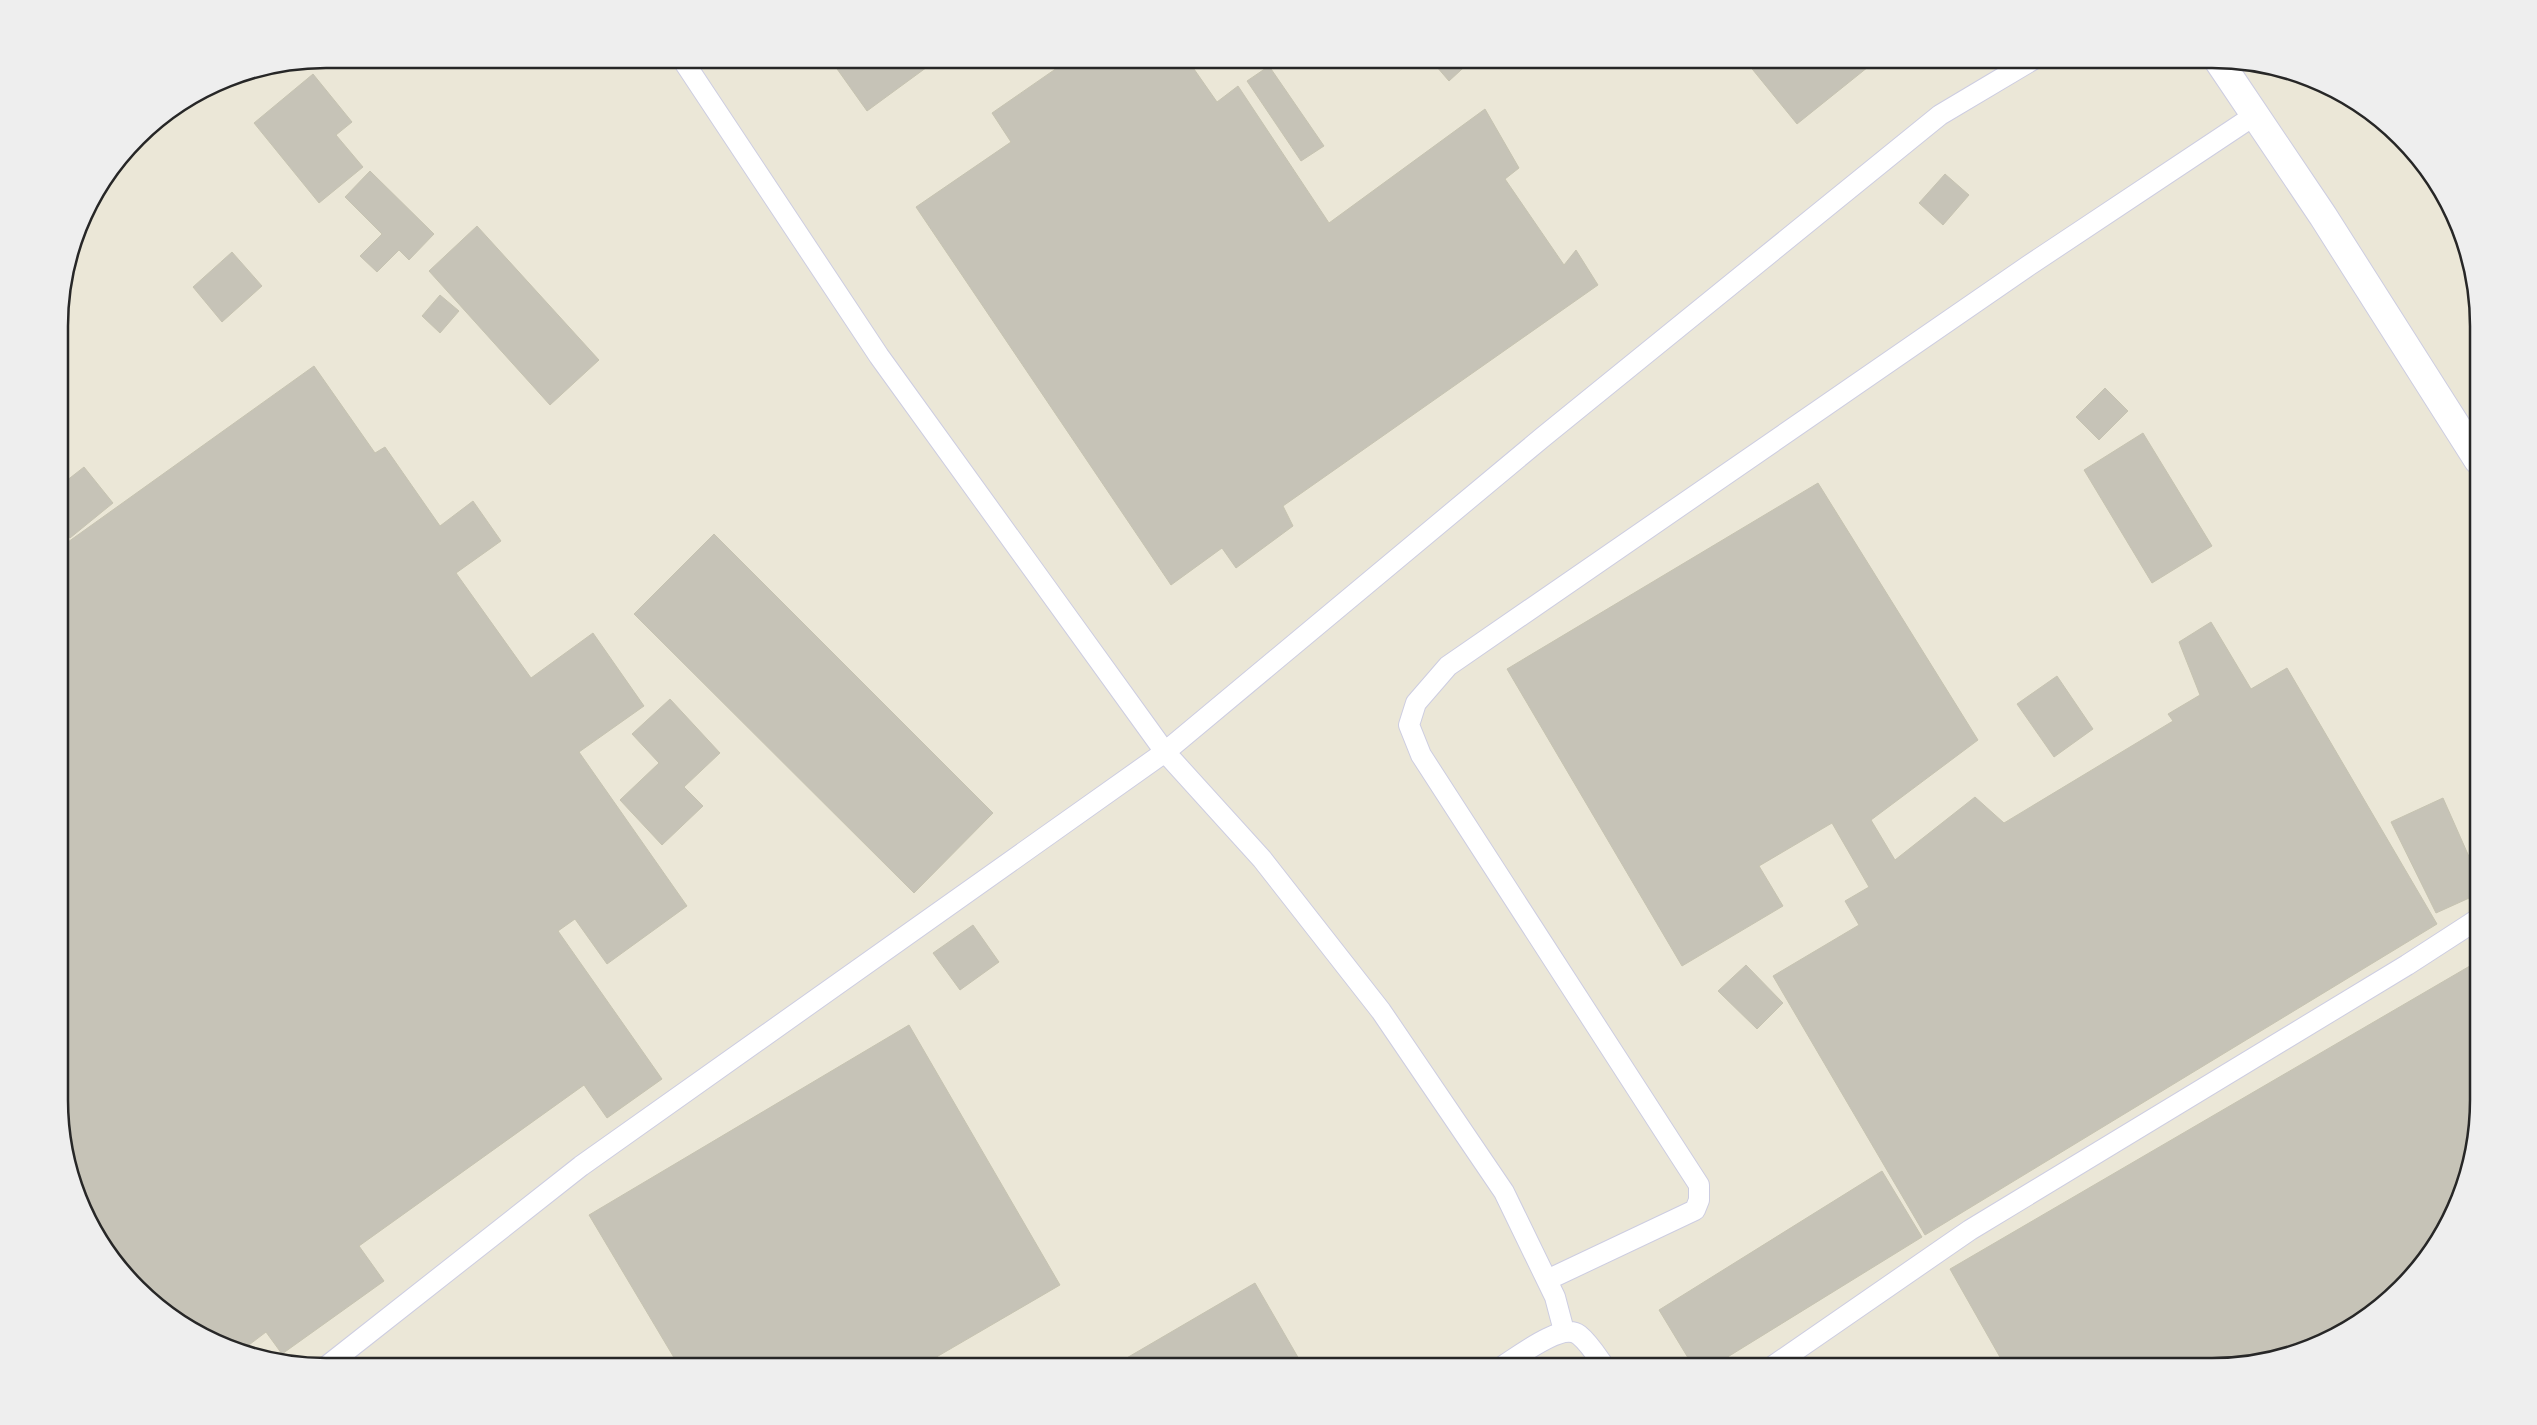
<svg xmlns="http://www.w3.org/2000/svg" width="2537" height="1425" font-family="Quicksand,sans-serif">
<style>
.building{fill:#c6c3b7;stroke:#c6c3b1}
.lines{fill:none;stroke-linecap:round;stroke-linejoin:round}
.lane-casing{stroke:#cdcde1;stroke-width:22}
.street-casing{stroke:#cdcde1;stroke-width:30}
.lane{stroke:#fff;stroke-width:20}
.street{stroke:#fff;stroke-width:28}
.rim{fill:none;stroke:#272727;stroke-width:2.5}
</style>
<rect width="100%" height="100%" fill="#ebe7d7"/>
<path class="building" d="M830,59H938L867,111Z
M1070,59H1187L1217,102L1238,86L1329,223L1485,109L1519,168L1505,179L1564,265L1576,250L1598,285L1283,506L1293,526L1236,568L1222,548L1171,585L916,207L1011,142L992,113Z
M1278,59H1292L1286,65Z
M1430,59H1473L1449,81Z
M1744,59H1878L1797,124Z
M1269,66L1324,146L1301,161L1247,81Z
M313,74L352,122L336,135L363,167L319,203L254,123Z
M370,171L434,234L409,260L399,250L377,272L360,256L382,234L345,197Z
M1945,174L1969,195L1943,225L1919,203Z
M477,226L599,360L550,405L429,271Z
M232,252L262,286L222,322L193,287Z
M440,295L459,311L440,333L422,316Z
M314,366L375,453L385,447L440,526L473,501L501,541L456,573L531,678L593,633L644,706L579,752L687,906L607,964L575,919L558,931L662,1079L607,1118L584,1085L359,1246L384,1281L282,1354L266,1332L241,1351L192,1331L149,1300L104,1248L73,1186L61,1134V547Z
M2105,388L2128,411L2099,440L2076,417Z
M2143,433L2212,546L2152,583L2084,470Z
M84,467L113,503L70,538L61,527V485Z
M1818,483L1978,740L1871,820L1895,860L1975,797L2004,823L2173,721L2168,714L2200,695L2179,642L2211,622L2251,689L2287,668L2437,924L1925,1235L1773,976L1859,925L1845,901L1869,887L1832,823L1759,866L1783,906L1682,966L1507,669Z
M714,534L993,813L914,893L634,614Z
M2057,676L2093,729L2054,757L2017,704Z
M670,699L720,753L684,787L703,806L662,845L620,800L659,763L632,734Z
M2443,798L2478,877V894L2436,913L2391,822Z
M973,925L999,962L960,990L933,953Z
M2475,963L2478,968V1117L2469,1169L2443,1233L2400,1288L2345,1330L2297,1352L2229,1366H2005L1950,1269Z
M1746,965L1783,1003L1757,1029L1718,991Z
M909,1025L1060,1285L921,1366H679L589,1215Z
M1882,1171L1922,1237L1713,1366H1693L1659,1310Z
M1255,1283L1303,1366H1113Z"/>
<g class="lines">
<defs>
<path id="lane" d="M682,59L879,356L1165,752L1262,859L1381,1011L1504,1192L1555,1297L1564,1331
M1547,1280L1695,1210L1699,1200V1185L1421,755L1409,725L1416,703L1448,666L2028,266L2255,115
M327,1366L581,1166L1165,752L1543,437L1940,115L2034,59
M1503,1366C1519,1356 1562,1322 1579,1335C1589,1343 1597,1356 1604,1366
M1773,1366L1970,1230L2407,965L2478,919"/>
<path id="street" d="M2218,60L2323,216L2478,460"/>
</defs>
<use href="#lane" class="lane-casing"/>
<use href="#street" class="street-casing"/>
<use href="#lane" class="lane"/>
<use href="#street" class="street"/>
</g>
<path d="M0 0H2537V1425H0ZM326 68H2212A258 258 0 0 1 2470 326V1100A258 258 0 0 1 2212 1358H326A258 258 0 0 1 68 1100V326A258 258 0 0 1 326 68Z" fill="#eee" fill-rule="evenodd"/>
<path class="rim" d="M326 68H2212A258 258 0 0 1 2470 326V1100A258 258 0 0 1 2212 1358H326A258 258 0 0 1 68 1100V326A258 258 0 0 1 326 68Z"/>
</svg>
